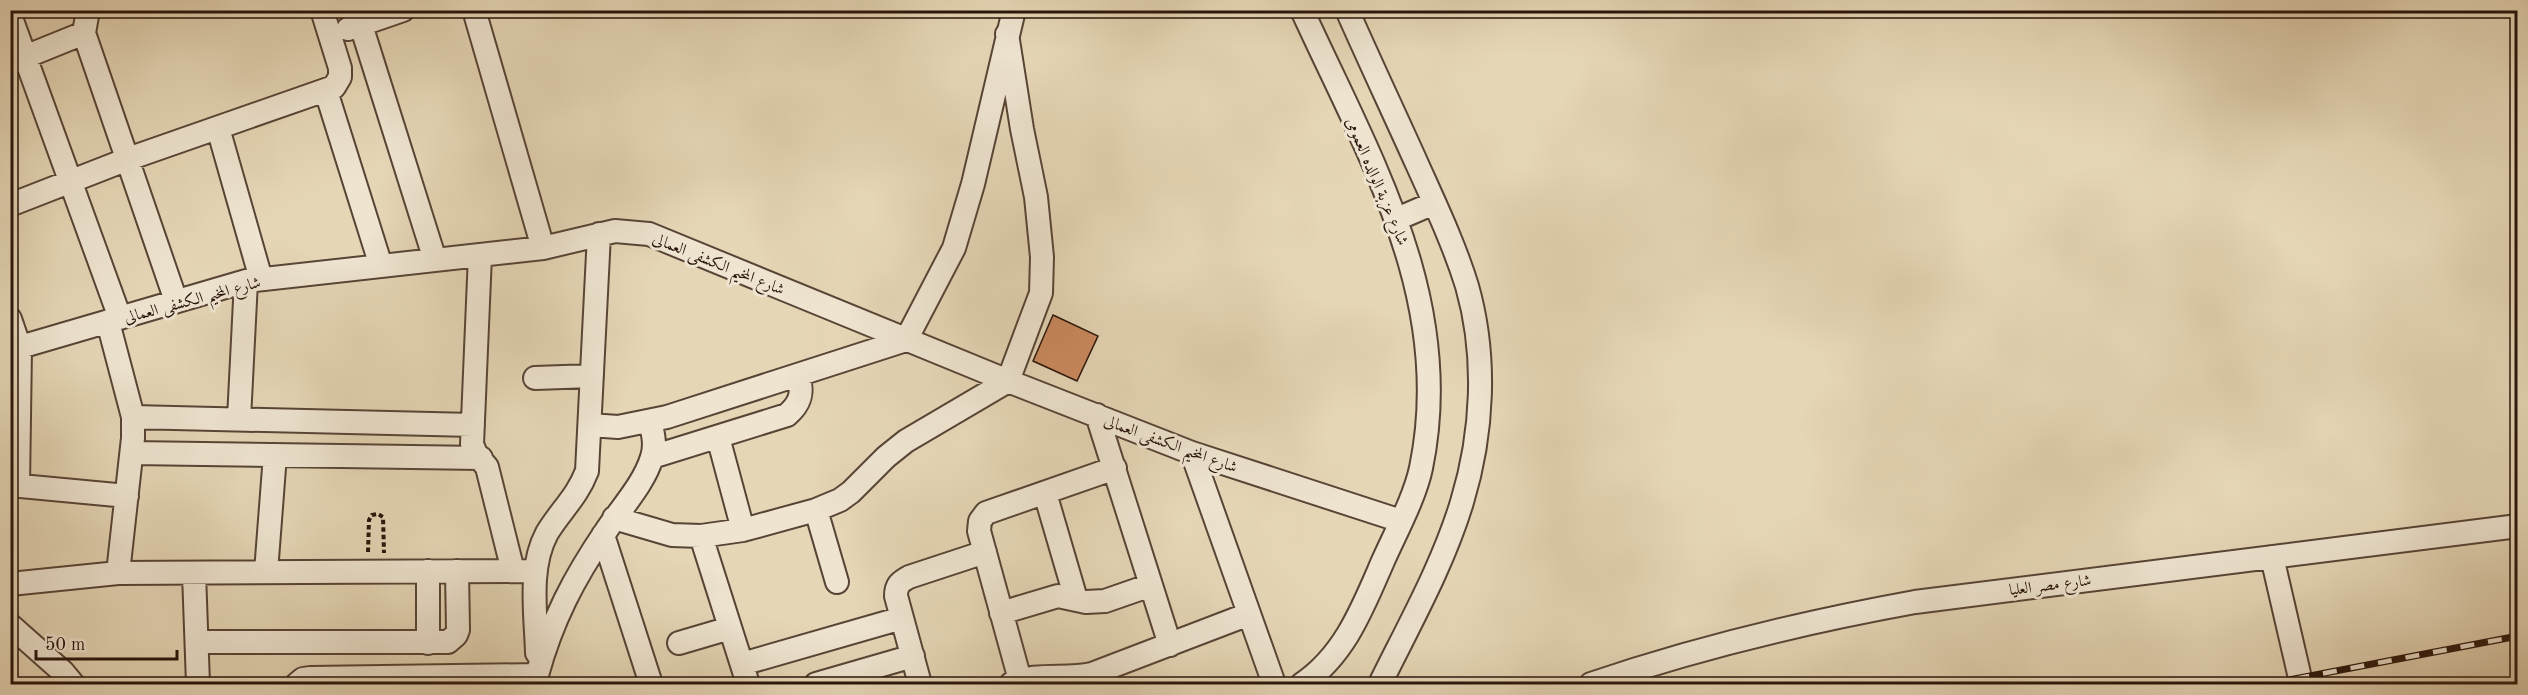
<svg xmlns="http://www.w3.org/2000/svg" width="2528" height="695" font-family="'Old Standard TT',Amiri,serif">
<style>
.building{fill:#cb895e;stroke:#29140b;stroke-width:1.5}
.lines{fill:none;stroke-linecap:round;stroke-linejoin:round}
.minor-casing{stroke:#584436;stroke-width:26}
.path{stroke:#29140b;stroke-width:4;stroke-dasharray:4.5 3;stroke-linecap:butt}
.minor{stroke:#eee4d0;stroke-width:22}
.rail-casing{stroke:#29140b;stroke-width:7}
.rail{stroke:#eee4d0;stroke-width:4.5;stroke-dasharray:14;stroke-linecap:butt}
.labels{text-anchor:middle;stroke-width:6;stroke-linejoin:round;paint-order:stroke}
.street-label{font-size:16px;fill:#29140b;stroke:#eee4d0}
</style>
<rect width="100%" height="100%" fill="#e5d6b6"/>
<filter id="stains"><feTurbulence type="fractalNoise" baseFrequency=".00333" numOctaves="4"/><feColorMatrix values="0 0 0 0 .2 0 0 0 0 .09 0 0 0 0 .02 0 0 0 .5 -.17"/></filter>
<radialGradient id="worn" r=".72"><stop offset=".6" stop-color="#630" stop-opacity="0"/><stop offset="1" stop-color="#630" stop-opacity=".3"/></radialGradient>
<path class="building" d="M1053,315L1098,336L1077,381L1033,361Z"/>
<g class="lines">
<defs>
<path id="minor" d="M88,10L84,33L176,301
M474,10L543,248
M1347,10C1370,62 1394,113 1417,164C1435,204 1454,244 1467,286C1487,356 1483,433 1462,502C1443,565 1409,625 1380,684
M10,15L120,318
M361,25L435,260
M348,29L403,10
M10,63L84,33
M326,91L381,266
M218,128L261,279
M10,205L128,159L334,87L340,77V68L322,10
M1397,219L1434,203
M480,255L472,444L476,454L487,467L513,571
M10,319L20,348L18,486
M108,322L133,417V438L118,573
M10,350L246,281L543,248L615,231L649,234L1008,381L1192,453L1401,521
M535,378L592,376
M1097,415L1170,645
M133,417L473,425
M239,419L246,281
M590,425L618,427L667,417L906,340L954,248L973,184L1014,10
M718,437L743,530
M132,453L481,458
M1192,453L1274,684
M652,457L787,415C800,404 804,393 798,376
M10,485L127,496
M1045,493L1076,599
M816,510L837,582
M614,518L672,535L701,536L743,530L816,510L840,500L851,492L886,457L906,441L1008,381L1041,293L1042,257L1036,197L1022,129L1007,34
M603,535L651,684
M701,536L748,684
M2272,557L2300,678L2298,684
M266,572L275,455
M194,573L198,684
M10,584L118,573L535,571
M1001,613L1058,596L1086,602L1105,601L1151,585
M10,625L63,672L73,684
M197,642H448L456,635L458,630L457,571
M428,643V571
M679,643L730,628
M537,653C536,615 528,568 547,533C561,510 577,497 587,471L599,234
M742,664L902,618
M1020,680L979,531L980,521L986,513L1115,468
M297,684L303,679L310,678L537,675C552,620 574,578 606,531C621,508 644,484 652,457C656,445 653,433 650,421
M816,684L913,656
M920,684L896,596C896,585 900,582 909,577L985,552
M1011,684C1036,672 1065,680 1092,674L1249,614
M1302,684C1345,655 1363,607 1383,561C1395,534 1415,497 1421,468C1456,300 1369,157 1302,10
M1591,684C1697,648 1805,622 1915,602L2518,526"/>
</defs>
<use href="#minor" class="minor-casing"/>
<path class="path" d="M368,552L369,520L372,515L378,514L383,517L384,553"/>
<use href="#minor" class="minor"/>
<defs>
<path id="rail" d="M2268,684L2518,636"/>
</defs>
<use href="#rail" class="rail-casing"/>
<use href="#rail" class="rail"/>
</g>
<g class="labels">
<g class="street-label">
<text transform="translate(1378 181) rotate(67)" y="6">شارع عزبة الوالده العمومى</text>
<text transform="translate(719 263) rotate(22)" y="6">شارع المخيم الكشفى العمالى</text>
<text transform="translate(192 299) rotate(-15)" y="6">شارع المخيم الكشفى العمالى</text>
<text transform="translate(1171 443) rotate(20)" y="6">شارع المخيم الكشفى العمالى</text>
<text transform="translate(2050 584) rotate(-7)" y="6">شارع مصر العليا</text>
</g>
</g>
<rect width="2528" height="695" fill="none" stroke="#e5d6b6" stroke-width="36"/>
<rect x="12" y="12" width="2504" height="671" fill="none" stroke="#29140b" stroke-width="3"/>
<rect x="18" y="18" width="2492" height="659" fill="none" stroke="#29140b" stroke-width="1.5"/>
<path d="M36 650v9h141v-9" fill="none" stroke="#29140b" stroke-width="3"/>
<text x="45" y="650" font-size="18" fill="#29140b" stroke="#eee4d0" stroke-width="4.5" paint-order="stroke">50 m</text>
<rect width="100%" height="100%" filter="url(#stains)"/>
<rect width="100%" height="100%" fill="url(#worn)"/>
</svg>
